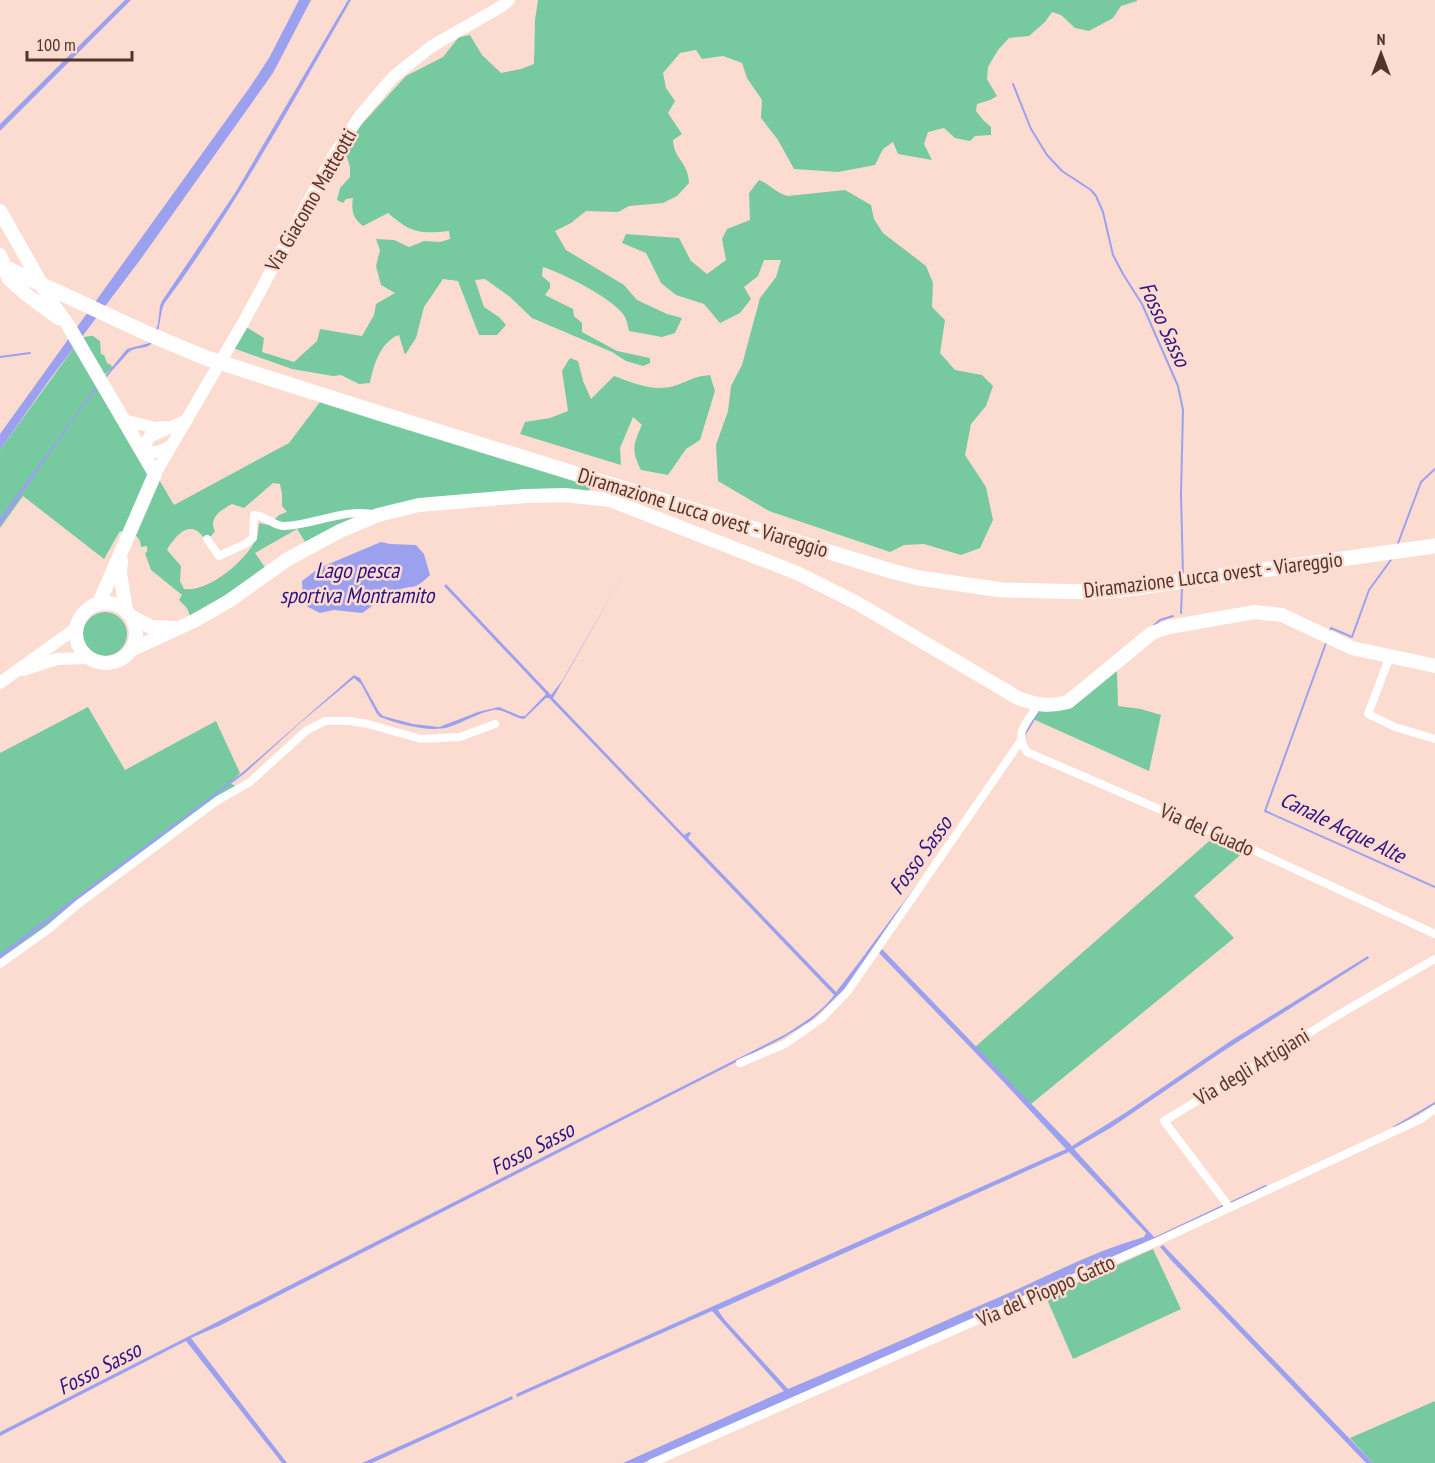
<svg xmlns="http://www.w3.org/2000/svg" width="1435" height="1463" font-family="'PT Sans Narrow',sans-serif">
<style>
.green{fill:#77c9a0;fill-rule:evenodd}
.water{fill:#9ca1ef;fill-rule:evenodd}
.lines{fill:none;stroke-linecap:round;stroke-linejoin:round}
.stream{stroke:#9ca1ef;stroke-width:2}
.street{stroke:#fff;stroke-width:8}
.secondary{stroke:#fff;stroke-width:12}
.primary{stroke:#fff;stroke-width:14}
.highway{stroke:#fff;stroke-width:15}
.labels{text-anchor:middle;stroke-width:5;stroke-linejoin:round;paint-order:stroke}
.street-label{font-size:21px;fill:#533428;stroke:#fcdcd0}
.water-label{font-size:22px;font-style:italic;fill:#2c1385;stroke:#fcdcd0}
</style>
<rect width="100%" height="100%" fill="#fcdcd0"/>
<path class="green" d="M538,0H1137V1L1121,6L1113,18L1089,31L1075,28L1061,15L1052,12L1045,22L1029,36L1009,38L998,50L988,67L987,79L997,96L990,100L977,104L976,111L984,121L991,127V135L975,136L970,141L955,138L944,128L928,132L924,144L932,160L898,154L893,142L883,149L875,165L838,172L794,169L778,140L761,118L762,100L747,78L742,63L723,56L702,59L696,50L680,53L663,73L666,88L675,101L668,113L682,134L673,140C674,160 688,161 689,183L677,196L663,203L629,206L618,212L586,211L571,223L555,231L566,250L624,285L637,300L667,314L682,318L675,333L662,337L629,331C628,327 627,321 625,317C615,299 562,273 543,267L542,276L550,283V288L545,295L573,309L574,316L582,323V332L617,351L650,358V363L643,366L626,361L612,352L532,318L510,297L485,279L475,280L484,307L499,317L506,325L497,335H479L458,281L443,279L424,307L416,338L405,355L399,335C381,341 373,366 370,383L359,384L341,375L333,376L292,369L233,348L243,325L264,338L262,352L294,362L317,341L320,329L362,336L374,315L376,304L395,293L381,285L376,266L380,250L376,239L394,240L409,247L424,241L440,242L450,239L449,231C419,234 411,233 388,213L363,226C353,218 351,211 353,198L346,199L343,203L337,200L340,188L350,177V167L345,151L350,137L406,76L443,57L459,37L470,35L482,55L501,73L521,69L534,64L535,20Z
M759,180C770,184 777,194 788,196L845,190L871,205L874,219L883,233L926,266L933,283L932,307L945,320L940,353L955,370L982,375L993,386L986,406L971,424L965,455L986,487L993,520L980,548L961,555L924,544L904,545L890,552L769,511L718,481L716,445L728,411L731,386L742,365L760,298L776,277L781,260H764L758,276L744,287L751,299L740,313L720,323L704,304L676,295L661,283L646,253L622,243L626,234L679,238L691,261L707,274L726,260L722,239L727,229L750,220L749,193Z
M90,336H93L100,341L101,354L104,355L107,363L111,365L112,368L104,375L83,340L84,337Z
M78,342L174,505L289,443L320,402L591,484L587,498L419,505L309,548L297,529L255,553L269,573L190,616L187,608L179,600L182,595L151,570L145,553L147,552V546L141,547L140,541L135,534L129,535L120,531L104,559L23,496L0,528V450ZM273,483L280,484L282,494V506L287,512L279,515L269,525L259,523C258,529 258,537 255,541C244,562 209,592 184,589L180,581L181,566L167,550C174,537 190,518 203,537L211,536L215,531C208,518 221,510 232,504L244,508Z
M570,358L578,361L583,381L591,399L614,376C634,383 652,392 674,386C690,381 691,377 710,375L715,391L700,440L686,449L668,475L641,470C631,450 633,445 642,425L633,417L620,448L621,465L520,434L525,422L550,418L568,411L562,371Z
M83 634a22 22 0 1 1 44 0a22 22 0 1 1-44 0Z
M1115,669L1117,672L1118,706L1141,709L1161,715L1149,771L1033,719L1037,711H1053Z
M88,707L125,770L216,721L240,773L230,783L240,788L0,967V753Z
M1215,836L1247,849L1194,896L1234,938L1031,1104L975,1047Z
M1153,1249L1181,1309L1073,1359L1046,1297Z
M1435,1401V1463H1373L1350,1438Z"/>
<path class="water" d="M125,0H131L0,131V124Z
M299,0H311L273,73L140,260L50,379L0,450V434L250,87L269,58Z
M348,0H351C292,103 235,208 164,304C159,316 161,332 152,343C147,350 134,346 128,353C79,405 41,468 0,526V518L95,388L127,349L149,343L152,340L158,324L160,306L162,301L235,193Z
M381,542L390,544L416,545L424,554L430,575C412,593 414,583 396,591C384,596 373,606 362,613L334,610L320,613L308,607L303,600L302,581L319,568Z
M624,573L553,698L684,835L689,832L691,833L688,838L836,992L883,931L938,855L844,990L812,1020L783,1038L219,1326L191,1338L287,1463H282L186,1341L0,1436V1432L786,1034C803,1023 823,1011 834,995L549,698H546L524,719C512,718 504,708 493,710C478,713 464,722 449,727C429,733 399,724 380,717L377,714L361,684L354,678L300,723L245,773L0,959V954L243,772L354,675L360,678L379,712L383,716L413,724L439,727L478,712L499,707L520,716H525L546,694L444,586L446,584L551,695L562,681Z
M882,949L1072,1146L1125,1113L1232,1040L1368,956L1369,958L1219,1054L1112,1127L1074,1149L1155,1238L643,1463H623L784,1391L712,1311L517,1397L516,1394L1066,1149L995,1073L879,953ZM1069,1152L1146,1233L1144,1237C1101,1249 1059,1270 1018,1289C941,1322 866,1357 788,1389L724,1319L718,1310Z
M1163,1245L1373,1463H1366L1171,1260L1160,1247Z
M512,1396L513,1399L372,1463H362Z"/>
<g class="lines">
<path class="stream" d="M1013,84L1031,129L1047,155L1062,171L1091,190L1096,196L1103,212L1113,255L1123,274L1142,304L1178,386L1183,410L1181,494L1183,576
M0,357L30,353
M1397,546L1421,482L1435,469
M1181,613L1182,588
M1152,627L1160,620L1173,616
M1330,631L1331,628L1352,637L1369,590L1393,557
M1326,643L1265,811L1435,887
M1025,734L1041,708
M867,953L901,907
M1394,1127L1435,1103
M1230,1203L1266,1186
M1155,1238L1225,1205"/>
<path class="street" d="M207,539L219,556L245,544L253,538L254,515C265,515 273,526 284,526C316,525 345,507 377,515
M1390,656L1368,714L1395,727L1435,739
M1038,705C1027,723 1013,732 1027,752L1249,848L1435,934
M0,964L49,929L77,905L218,800L250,782L306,731L325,721H349L368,724L421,739L460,737L495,724
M740,1063L785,1044L821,1019L848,991L1020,742
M1230,1208L1164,1121L1350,1008L1435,959
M652,1463L1154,1243L1421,1119L1435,1109"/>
<path class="secondary" d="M123,420L156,428L166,427
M170,446C160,453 154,453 143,451L149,437L187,420
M155,474L243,323L333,156L360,116L393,77L432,46L502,6L509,0
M23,670L57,659L88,658
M0,683L76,628"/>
<path class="primary" d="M0,211L52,303L68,325L155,474L99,603
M0,255L9,279L27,295L58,318
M121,561L120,573L126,610
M76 633a30 30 0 1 1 60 0a30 30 0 1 1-60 0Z
M132,617L151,627L177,628
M131,650L194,621L229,601L288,559L340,531L378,515L419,505L526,496L565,495L610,500L797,573L857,603L1018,698C1038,705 1047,707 1068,702L1152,633L1169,627L1255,612L1282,615L1352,648L1435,666"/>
<path class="highway" d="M0,265L144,332L206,358L385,415L891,571L919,578L1002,590L1090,592L1120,590L1435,546"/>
</g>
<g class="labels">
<g class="street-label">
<text transform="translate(311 200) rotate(-60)" y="7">Via Giacomo Matteotti</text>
<text transform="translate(703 513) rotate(17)" y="7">Diramazione Lucca ovest - Viareggio</text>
<text transform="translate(1213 575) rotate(-7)" y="7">Diramazione Lucca ovest - Viareggio</text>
<text transform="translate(1207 830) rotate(24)" y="7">Via del Guado</text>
<text transform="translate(1252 1067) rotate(-31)" y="7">Via degli Artigiani</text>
<text transform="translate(1046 1291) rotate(-24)" y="7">Via del Pioppo Gatto</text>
</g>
<g class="water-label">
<text transform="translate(1165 324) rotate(65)" y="8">Fosso Sasso</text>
<text x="357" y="578">Lago pesca<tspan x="357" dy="25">sportiva Montramito</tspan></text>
<text transform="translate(1343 827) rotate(26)" y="8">Canale Acque Alte</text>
<text transform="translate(920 855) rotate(-54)" y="8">Fosso Sasso</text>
<text transform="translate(532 1148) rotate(-27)" y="8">Fosso Sasso</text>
<text transform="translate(99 1368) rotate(-27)" y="8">Fosso Sasso</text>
</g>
</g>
<g transform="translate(1381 54)" stroke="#fcdcd0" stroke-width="4.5" paint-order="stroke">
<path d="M0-4.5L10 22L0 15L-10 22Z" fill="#533428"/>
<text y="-9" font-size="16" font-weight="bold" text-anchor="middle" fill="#533428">N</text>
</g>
<path d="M27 51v9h105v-9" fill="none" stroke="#533428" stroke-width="3"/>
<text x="36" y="51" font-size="18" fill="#533428" stroke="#fcdcd0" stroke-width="4.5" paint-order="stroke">100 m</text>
</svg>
